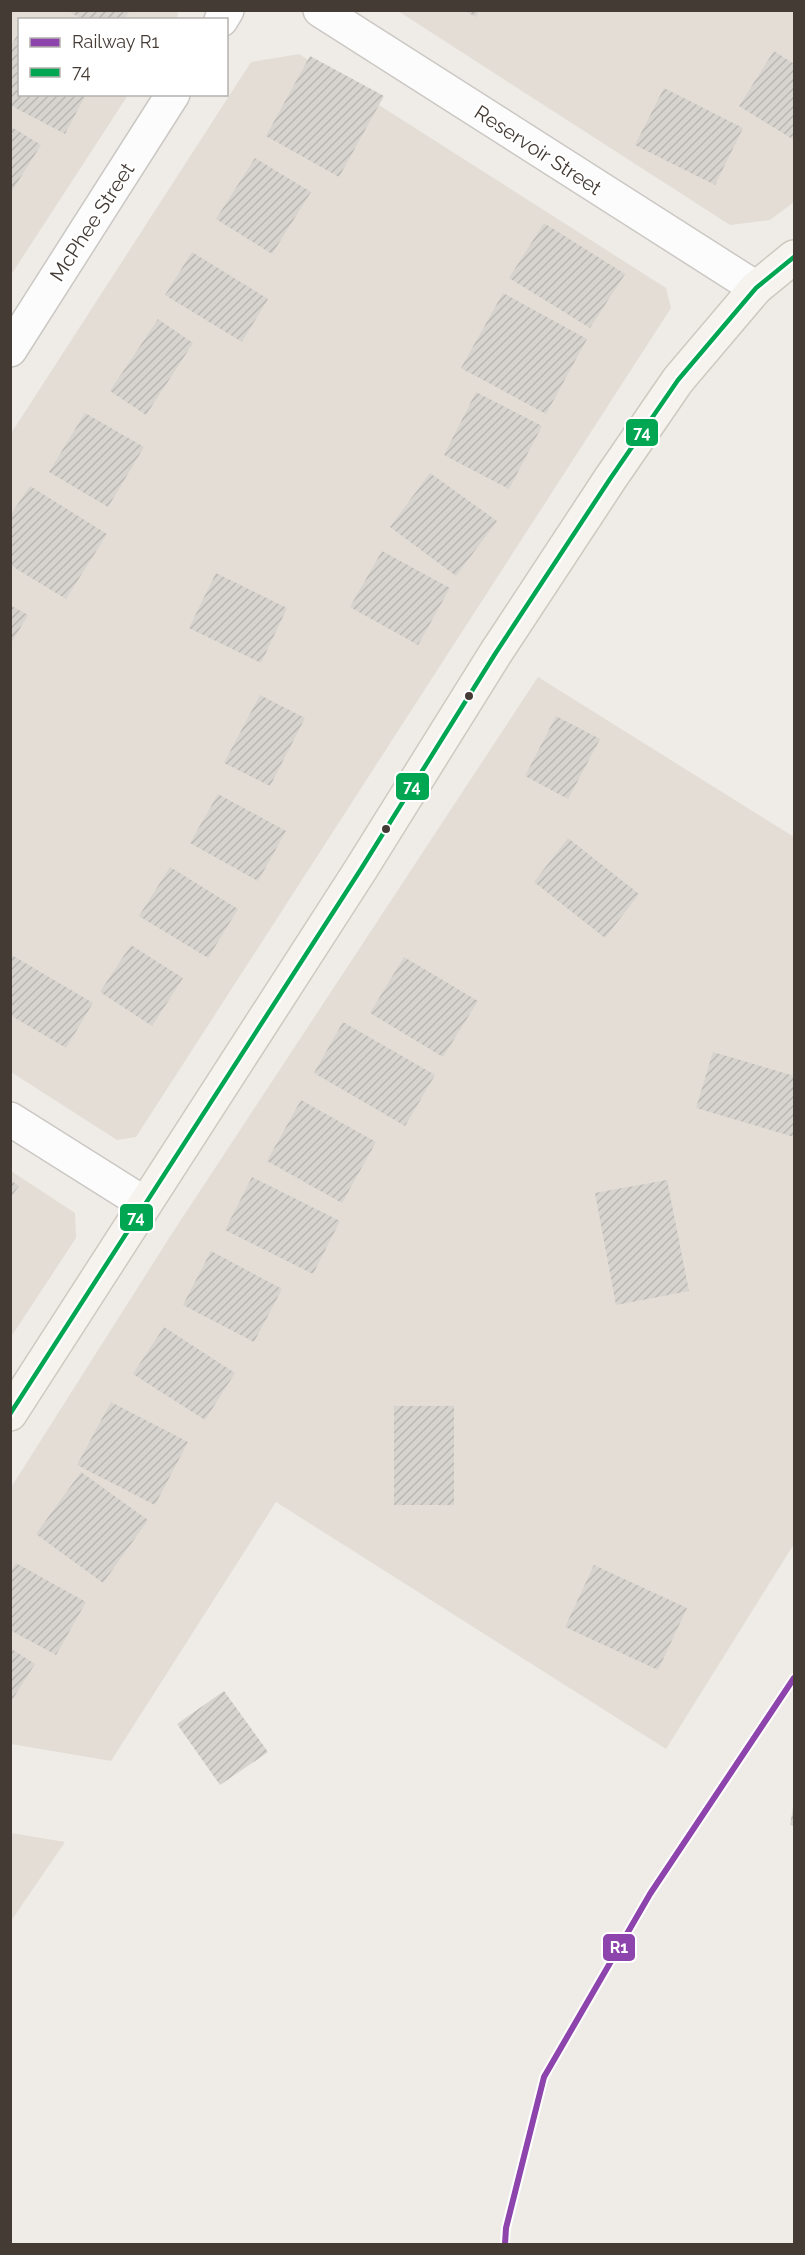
<svg xmlns="http://www.w3.org/2000/svg" width="805" height="2255" font-family="Raleway,sans-serif">
<style>
.residential{fill:#e3ddd5}
.building{fill:url(#building-hatch)}
.lines{fill:none;stroke-linecap:round;stroke-linejoin:round}
.minor-casing{stroke:#cbc8c4;stroke-width:36}
.secondary-casing{stroke:#cfc9c0;stroke-width:36}
.minor{stroke:#fdfcfc;stroke-width:33}
.secondary{stroke:#f6f2ed;stroke-width:33}
.bus-1-casing{stroke:#fff;stroke-width:9}
.bus-1{stroke:#00a651;stroke-width:4.5}
.rail-1-casing{stroke:#fff;stroke-width:10}
.rail-1{stroke:#8e44ad;stroke-width:6}
.bus-dot{fill:#443b35;stroke:#fff;stroke-width:2}
.labels{text-anchor:middle;stroke-width:4.5;stroke-linejoin:round;paint-order:stroke}
.street-label{font-size:20px;fill:#443b35;stroke:#fff}
.line-badge{stroke:#fff;stroke-width:2}
.badge-label{font-size:16px;text-anchor:middle;font-weight:bold;fill:#fff}
</style>
<defs>
<pattern id="building-hatch" width="6" height="6" patternUnits="userSpaceOnUse" patternTransform="scale(1.5)"><rect width="6" height="6" fill="#d7d3cf"/><path d="M-1 1l2-2M0 6l6-6M5 7l2-2" fill="none" stroke="#bab6b2"/></pattern>
</defs>
<rect width="100%" height="100%" fill="#efece8"/>
<path class="residential" d="M11,11H177L178,16L176,19L20,20V94L128,95L11,275Z
M398,11H794V202L770,220L730,225Z
M299,54L666,288L671,308L136,1137L117,1140L11,1072L10,435L251,62Z
M538,677L794,837V1544L666,1749L276,1502L111,1761L11,1744L10,1489L171,1235Z
M11,1171L75,1213L76,1238L11,1337Z
M11,1833L65,1842L11,1921L10,1833Z"/>
<path class="building" d="M67,10H130L124,20H83Z
M463,10H479L476,17Z
M20,31V94H86L65,134L10,105V47Z
M774,51L794,64V140L739,106Z
M310,56L384,96L339,177L266,136Z
M664,88L743,128L715,185L635,145Z
M10,126L41,145L10,194Z
M255,158L311,192L272,254L216,219Z
M544,223L625,274L590,328L509,278Z
M192,252L268,299L242,342L165,295Z
M503,293L587,339L546,414L461,368Z
M158,319L193,343L146,415L110,391Z
M476,392L542,426L509,489L444,455Z
M85,413L144,447L108,507L49,472Z
M430,473L497,521L456,576L390,527Z
M30,486L107,534L66,599L10,565V516Z
M382,551L450,588L418,645L350,607Z
M216,573L287,608L261,663L189,628Z
M10,605L28,615L10,645Z
M260,695L305,718L270,786L224,763Z
M556,716L600,739L568,799L525,776Z
M218,794L286,831L258,881L190,843Z
M568,838L639,894L605,938L534,882Z
M170,867L238,909L208,958L139,916Z
M131,945L183,978L152,1026L100,992Z
M10,954L93,1003L66,1048L10,1015Z
M404,957L478,1001L443,1057L370,1013Z
M343,1022L435,1075L405,1126L314,1073Z
M713,1052L794,1076V1137L696,1108Z
M301,1100L376,1142L342,1203L267,1161Z
M252,1177L340,1221L313,1274L225,1230Z
M10,1180L19,1186L10,1198Z
M667,1180L689,1291L616,1305L595,1193Z
M211,1251L282,1289L254,1342L183,1305Z
M164,1327L235,1373L205,1420L133,1374Z
M111,1402L188,1442L155,1505L77,1465Z
M394,1406H454V1505H394Z
M81,1472L148,1520L103,1583L36,1534Z
M16,1563L86,1602L56,1655L10,1630V1572Z
M594,1565L687,1608L658,1670L565,1627Z
M10,1648L35,1664L10,1703Z
M224,1691L268,1752L220,1785L177,1724Z
M793,1808H794V1826L790,1825Z"/>
<g class="lines">
<defs>
<path id="minor" d="M320,10L756,288
M221,20L227,10
M10,350L173,94
M10,1119L145,1204"/>
<path id="secondary" d="M10,1414L361,869L495,654L610,479L678,380L756,288L794,257"/>
</defs>
<use href="#minor" class="minor-casing"/>
<use href="#secondary" class="secondary-casing"/>
<use href="#minor" class="minor"/>
<use href="#secondary" class="secondary"/>
<defs>
<path id="bus-1" d="M10,1414L361,869L495,654L610,479L678,380L756,288L794,257"/>
</defs>
<use href="#bus-1" class="bus-1-casing"/>
<use href="#bus-1" class="bus-1"/>
<defs>
<path id="rail-1" d="M505,2244L506,2228L544,2077L650,1894L794,1678"/>
</defs>
<use href="#rail-1" class="rail-1-casing"/>
<use href="#rail-1" class="rail-1"/>
</g>
<g class="bus-dot">
<circle cx="469" cy="696" r="5"/>
<circle cx="386" cy="829" r="5"/>
</g>
<g class="labels">
<g class="street-label">
<text transform="translate(538 150) rotate(33)" y="7">Reservoir Street</text>
<text transform="translate(92 222) rotate(-57)" y="7">McPhee Street</text>
</g>
</g>
<g class="line-badge">
<rect x="625" y="418" width="34" height="29" rx="6" fill="#00a651"/>
<rect x="395" y="772" width="35" height="29" rx="6" fill="#00a651"/>
<rect x="119" y="1203" width="35" height="29" rx="6" fill="#00a651"/>
<rect x="602" y="1933" width="34" height="29" rx="6" fill="#8e44ad"/>
</g>
<g class="badge-label">
<text x="642" y="438">74</text>
<text x="412" y="792">74</text>
<text x="136" y="1223">74</text>
<text x="619" y="1953">R1</text>
</g>
<rect width="805" height="2255" fill="none" stroke="#443b35" stroke-width="24"/>
<rect x="18" y="18" width="210" height="78" fill="#ffffff" stroke="#b4b1ae" stroke-width="1.5"/>
<rect x="30" y="38" width="30" height="9" fill="#8e44ad" stroke="#b4b1ae" stroke-width="1.5"/>
<text x="72" y="48" font-size="18" fill="#443b35">Railway R1</text>
<rect x="30" y="68" width="30" height="9" fill="#00a651" stroke="#b4b1ae" stroke-width="1.5"/>
<text x="72" y="78" font-size="18" fill="#443b35">74</text>
</svg>
